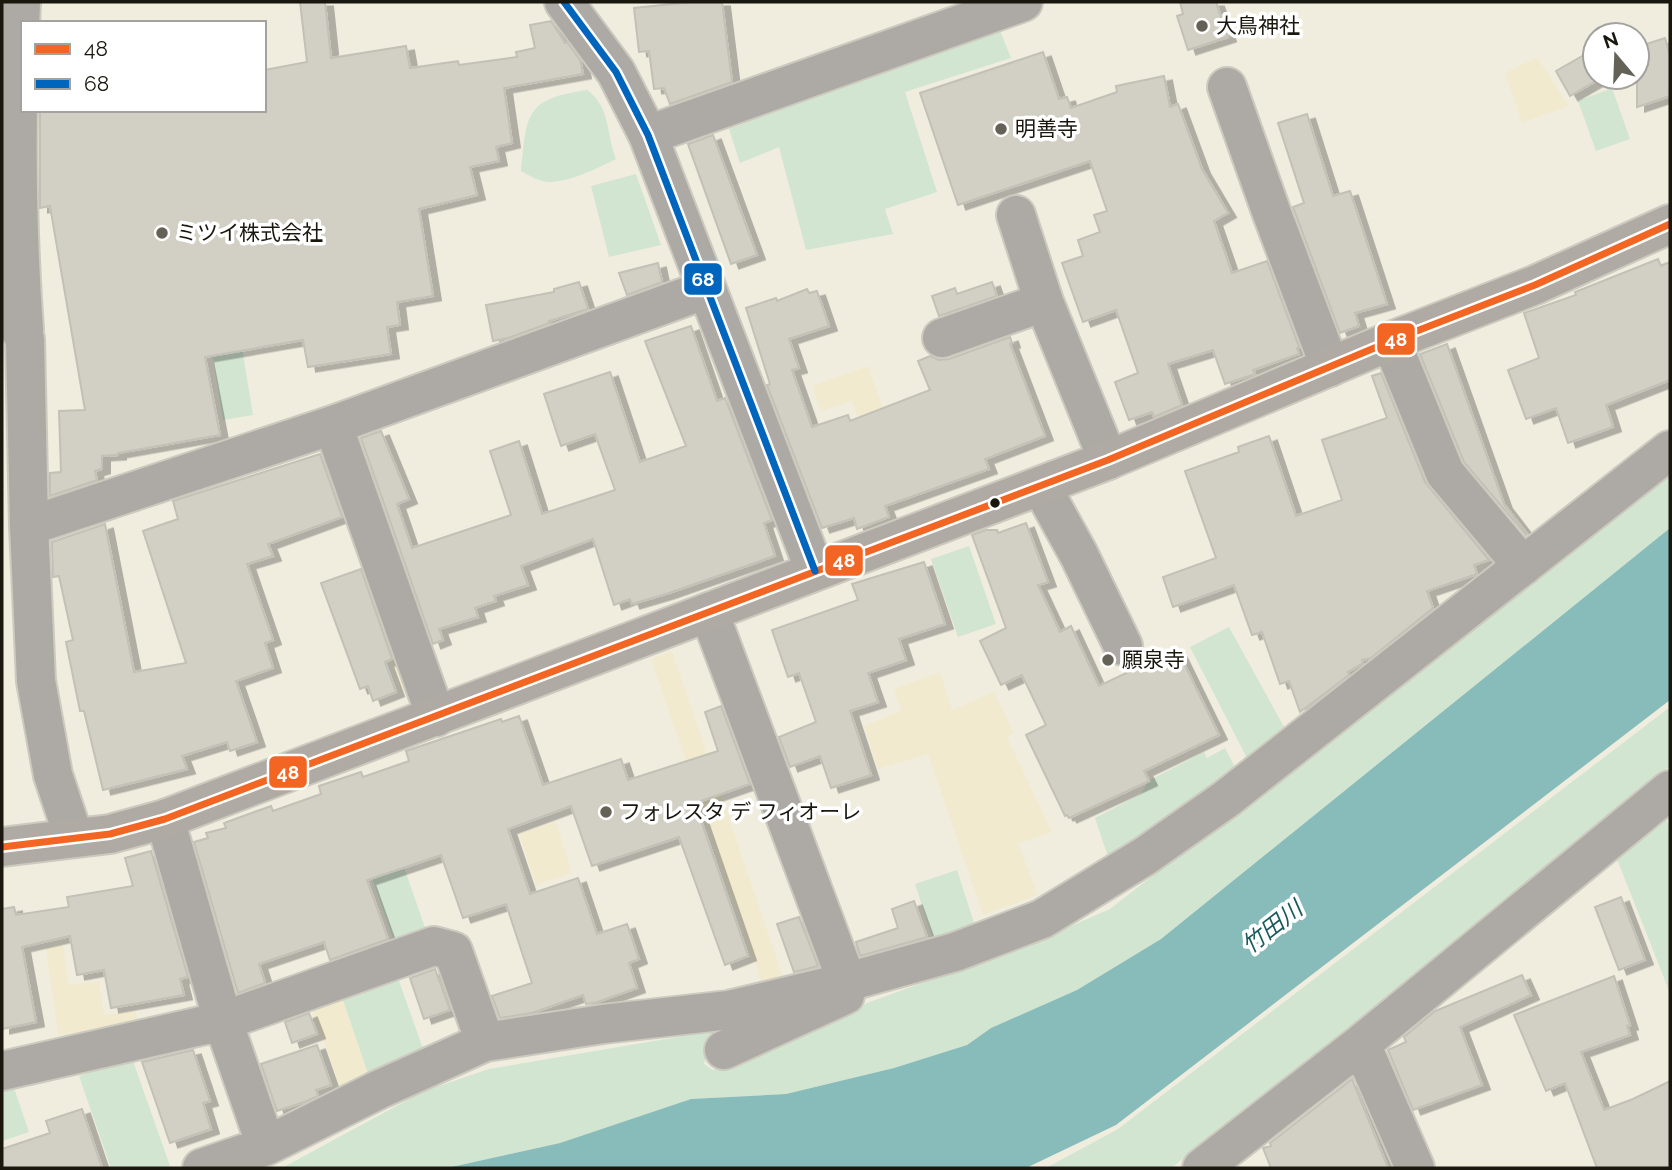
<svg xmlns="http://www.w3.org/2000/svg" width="1672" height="1170" font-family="Raleway,'Noto Sans JP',sans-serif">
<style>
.green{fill:#d2e5d1}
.sand{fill:#f1eacf}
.water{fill:#88bcbb}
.building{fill:#d2cfc4;stroke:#c3c0b6;stroke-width:2;filter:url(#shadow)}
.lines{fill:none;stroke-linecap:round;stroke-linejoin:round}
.minor-casing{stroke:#cccabf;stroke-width:42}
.major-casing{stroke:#cccabf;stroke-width:42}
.minor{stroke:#ada9a5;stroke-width:38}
.major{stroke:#afaba4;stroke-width:38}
.bus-1-casing{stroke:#fff;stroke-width:12}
.bus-2-casing{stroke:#fff;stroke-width:12}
.bus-1{stroke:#f26522;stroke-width:7}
.bus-2{stroke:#0065bd;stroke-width:7}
.poi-dot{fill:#646257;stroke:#fff;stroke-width:2.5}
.bus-dot{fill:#19170e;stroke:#fff;stroke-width:2.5}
.labels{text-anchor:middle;stroke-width:7;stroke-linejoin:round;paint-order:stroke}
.poi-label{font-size:21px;fill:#19170e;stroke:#fff;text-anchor:start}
.water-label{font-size:23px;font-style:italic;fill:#1a5a5e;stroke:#fff}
.line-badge{stroke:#fff;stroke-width:2.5}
.badge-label{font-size:19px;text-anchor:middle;font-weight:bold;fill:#fff}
</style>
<defs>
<filter id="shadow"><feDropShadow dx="8" dy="4.5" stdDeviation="0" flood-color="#0004"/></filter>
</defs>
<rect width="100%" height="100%" fill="#f0eddf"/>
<path class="green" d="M999,28L1011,58L905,92L937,192L885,209L893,234L806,250L779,147L740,163L729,129Z
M1612,88L1630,139L1596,151L1578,101Z
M587,90C611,107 606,134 616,159C596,169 574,180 552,182C541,183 530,176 521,171C527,113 525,99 587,90Z
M636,174L661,245L609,257L591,186Z
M241,342L253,415L223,420L211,347Z
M1670,473V528L1161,939L1077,990L991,1028L967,1045L894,1068L786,1094L691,1099L560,1143L447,1168H282L424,1091L489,1069L713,1031L704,1064L713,1070L867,1003L1034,942L1110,909Z
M969,546L996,624L958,637L931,559Z
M1229,627L1289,736L1250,764L1190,647Z
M1670,707V766L1367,1016L1171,1168H1046L1118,1129Z
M1225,748L1238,773L1110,863L1095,818L1141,794L1148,781L1204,752L1207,758Z
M1664,812L1670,829V993L1615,854Z
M399,853L428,936L396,947L367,864Z
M957,870L977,932L935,946L915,884Z
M394,967L426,1057L371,1083L338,986Z
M132,1058L170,1166L162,1168H111L79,1076Z
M12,1082L29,1132L2,1141V1086Z"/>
<path class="sand" d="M1537,57L1569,106L1522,123L1505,73Z
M868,366L904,468L879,477L852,401L821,411L812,386Z
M373,565L416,687L402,692L359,569Z
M672,651L783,977L762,984L651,659Z
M940,672L952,710L994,692L1014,733L1007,737L1052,832L1018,844L1038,895L983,915L928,754L878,769L864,726L901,711L894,689Z
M556,822L572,873L536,885L519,834Z
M63,945L69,985L99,981L104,1015L136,1011L138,1025L58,1035L46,948Z
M338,986L371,1083L344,1099L308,997Z"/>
<path class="water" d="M1670,528V700L1116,1125L1026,1168H447L560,1143L691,1099L786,1094L894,1068L967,1045L991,1028L1077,990L1161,939Z"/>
<path class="building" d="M300,2H325L331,58L406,46L410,68L458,61L459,65L517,57L516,52L535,48L530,25L551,21L565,43L567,42L580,60L583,74L504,88L512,143L496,147L499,161L470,167L477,195L419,209L433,296L397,302L400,325L387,327L391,354L308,367L303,340L205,357L220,435L118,453V455L102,456V469L95,471L97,480L50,496V473L61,472L59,411L85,410L50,206L40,208V110H264V70L307,62Z
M692,2H722L732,82L670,104L664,88L654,89L649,51L639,52L634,8Z
M1180,2H1216L1228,37L1188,50L1177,16L1183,14Z
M1665,38L1670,55V96L1637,107V47Z
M1043,52L1059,99L1067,97L1071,108L1117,92L1116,86L1164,76L1170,107L1178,104L1202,169L1228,213L1214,221L1232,273L1267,261L1299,347L1297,348L1299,354L1253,370L1255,374L1225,384L1213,350L1168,364L1182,405L1154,417L1152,412L1129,420L1115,382L1138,373L1116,310L1083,322L1062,263L1083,256L1078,240L1100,232L1094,215L1107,211L1090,161L958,205L920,93Z
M1589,52L1595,62V77H1603L1570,96L1556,71Z
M1307,114L1333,196L1350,191L1387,304L1355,313L1359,326L1340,333L1293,207L1304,203L1278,123Z
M713,135L757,255L731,264L688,144Z
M1658,259L1661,266L1670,262V380L1606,405L1613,427L1568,443L1556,408L1526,419L1508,370L1539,358L1524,313L1576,295L1575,292Z
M658,263L662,282L627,295L619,273Z
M579,282L588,309L549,321L550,323L508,338L493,341L486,305L554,292V289Z
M992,282L997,296L939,316L932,296L955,288L957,294Z
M807,289L809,293L817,291L829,326L789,339L799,368L792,370L812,427L848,415L850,421L930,390L918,361L930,356L939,360L949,359L1010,337L1012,343L1010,344L1045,436L985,459L989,469L885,506L889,517L857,529L854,518L822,528L767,385L770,384L746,308L776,298L777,301Z
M691,326L717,401L725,398L772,520L764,523L775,556L666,594L632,604L630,599L614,605L593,539L521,566L528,585L494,596L496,601L475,608L478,617L439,629L443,640L433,644L361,438L381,431L409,499L397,504L412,548L511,515L490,451L519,441L542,514L615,490L595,434L561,446L544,394L610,372L640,462L686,446L645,341Z
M1447,344L1504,504L1527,534L1526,535L1464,462L1420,354Z
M1381,373L1425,482L1489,560L1474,565L1477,574L1427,591L1433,608L1371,658L1362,660L1363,663L1348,672L1349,675L1300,712L1289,681L1280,684L1262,632L1252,635L1234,585L1173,607L1163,577L1216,558L1185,471L1239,452L1238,447L1269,436L1296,516L1342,500L1322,440L1387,418L1372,376Z
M320,454L342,517L268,544L273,556L247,564L273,640L265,643L273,668L236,681L257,742L230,751L227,742L182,756L187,769L103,790L84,711H80L66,642L73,640L59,576L53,577L52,542L105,524L134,672L186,663L143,531L178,519L173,501Z
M1026,523L1048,582L1038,585L1060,632L1071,626L1099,686L1177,649L1219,735L1144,771L1149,781L1069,818L1067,815L1065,816L1026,735L1046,725L1022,675L1001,685L980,641L1006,628L972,535L986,530H997L998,533Z
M924,562L945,624L899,639L906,660L868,673L878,702L850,711L871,775L831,788L820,756L790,767L779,737L816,722L799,673L788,677L772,630L858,600L852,584Z
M361,569L392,659L385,662L396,692L373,701L368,686L360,689L321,583Z
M721,706L750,784L695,803L748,956L725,965L679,837L592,866L571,806L508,829L530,894L578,878L597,934L627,924L639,959L629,963L637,988L595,1003L586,1004L583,995L532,1013L500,1018L492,996L532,983L506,904L463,918L441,855L367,880L388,939L330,960L324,942L259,964L265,983L238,993L194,842L208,838L206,833L226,828L224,823L271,806L273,811L321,794L319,786L361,772L363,777L409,761L406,751L501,719L502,722L519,716L543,785L621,759L628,780L718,751L705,712Z
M151,851L188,977L180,979L184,995L111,1008L104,970L77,975L70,936L22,947L36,1022L2,1029V909L14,907L16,915L69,907L67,897L133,886L125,858Z
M1621,897L1645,960L1619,970L1595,907Z
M914,901L927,937L860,956L856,942L898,928L892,909Z
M799,917L818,966L794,972L777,924Z
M435,969L450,1010L424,1019L410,978Z
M1522,975L1531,995L1460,1027L1482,1085L1413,1110L1388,1050L1406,1042L1404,1037L1435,1011Z
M1614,976L1630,1025L1627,1026L1630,1035L1581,1052L1604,1110L1633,1099L1670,1081V1168H1597L1565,1083L1546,1091L1514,1015Z
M309,1013L317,1034L292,1043L285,1022Z
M317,1045L331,1085L316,1090L318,1096L307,1101L277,1111L261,1064Z
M193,1050L210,1101L203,1103L211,1129L170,1143L142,1062Z
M1352,1079L1388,1168H1271L1263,1148L1271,1146L1270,1143Z
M82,1109L102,1168H2V1149L50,1133L46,1121Z"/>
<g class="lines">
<defs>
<path id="minor" d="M21,2C16,111 16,220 24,330
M564,2L616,72L648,135L815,571
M1227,87L1271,211L1330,367
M648,135L1023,2
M1016,215L1044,302L1108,460
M2,297L25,339L29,526L36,681L53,775L74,838
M942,338L1044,302
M1391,341L1445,473L1523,566
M333,425L436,717
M1041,486L1079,555L1123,646
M29,526L333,425L707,289
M709,612L847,982L845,995L724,1050
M165,819L223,1021L266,1146
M1361,1044L1415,1168
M2,1071L223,1021L434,946L453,951L485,1042
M202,1168L266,1146L380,1089L485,1042L603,1024L729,1010L847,982L955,952L1042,919L1145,856L1226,799L1670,450
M1202,1168L1361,1044L1670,790"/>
<path id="major" d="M2,847L110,834L165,819L1108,460L1391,341L1535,285L1670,224"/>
</defs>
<use href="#minor" class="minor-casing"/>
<use href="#major" class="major-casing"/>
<use href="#minor" class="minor"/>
<use href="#major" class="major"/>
<defs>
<path id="bus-1" d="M2,847L110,834L165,819L1108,460L1391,341L1535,285L1670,224"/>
<path id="bus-2" d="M564,2L616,72L648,135L815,571"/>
</defs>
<use href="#bus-1" class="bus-1-casing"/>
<use href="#bus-2" class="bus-2-casing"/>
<use href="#bus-1" class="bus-1"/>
<use href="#bus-2" class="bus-2"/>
</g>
<g class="poi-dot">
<circle cx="1202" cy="26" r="7"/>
<circle cx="1001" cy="129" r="7"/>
<circle cx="162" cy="233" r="7"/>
<circle cx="1108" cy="660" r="7"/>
<circle cx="606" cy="812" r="7"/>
</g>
<circle class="bus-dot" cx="995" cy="503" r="6"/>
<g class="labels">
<g class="poi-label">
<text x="1216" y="33">大鳥神社</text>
<text x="1015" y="136">明善寺</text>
<text x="176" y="240">ミツイ株式会社</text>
<text x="1122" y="667">願泉寺</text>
<text x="620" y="819">フォレスタ デ フィオーレ</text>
</g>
<g class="water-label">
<text transform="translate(1272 927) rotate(-38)" y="8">竹田川</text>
</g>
</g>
<g class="line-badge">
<rect x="683" y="262" width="40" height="34" rx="7" fill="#0065bd"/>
<rect x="1376" y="322" width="40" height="34" rx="7" fill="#f26522"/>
<rect x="824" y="544" width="40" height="33" rx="7" fill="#f26522"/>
<rect x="268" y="755" width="40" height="34" rx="7" fill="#f26522"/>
</g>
<g class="badge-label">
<text x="703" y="286">68</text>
<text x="1396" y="346">48</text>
<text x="844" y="567">48</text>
<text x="288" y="779">48</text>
</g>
<rect width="1672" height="1170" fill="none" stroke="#19170e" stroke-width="7"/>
<rect x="21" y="21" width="245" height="91" fill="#ffffff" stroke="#a3a29f" stroke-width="2"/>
<rect x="35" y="44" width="35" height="10" fill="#f26522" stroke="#a3a29f" stroke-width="2"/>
<text x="84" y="56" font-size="21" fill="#19170e">48</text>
<rect x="35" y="79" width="35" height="10" fill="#0065bd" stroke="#a3a29f" stroke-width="2"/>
<text x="84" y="91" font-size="21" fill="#19170e">68</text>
<g transform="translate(1616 56) rotate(341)"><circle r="33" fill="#ffffff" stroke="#a3a29f" stroke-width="2"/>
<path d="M0-5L12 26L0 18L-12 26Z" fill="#646257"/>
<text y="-10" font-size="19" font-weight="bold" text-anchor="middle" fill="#19170e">N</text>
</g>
</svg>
